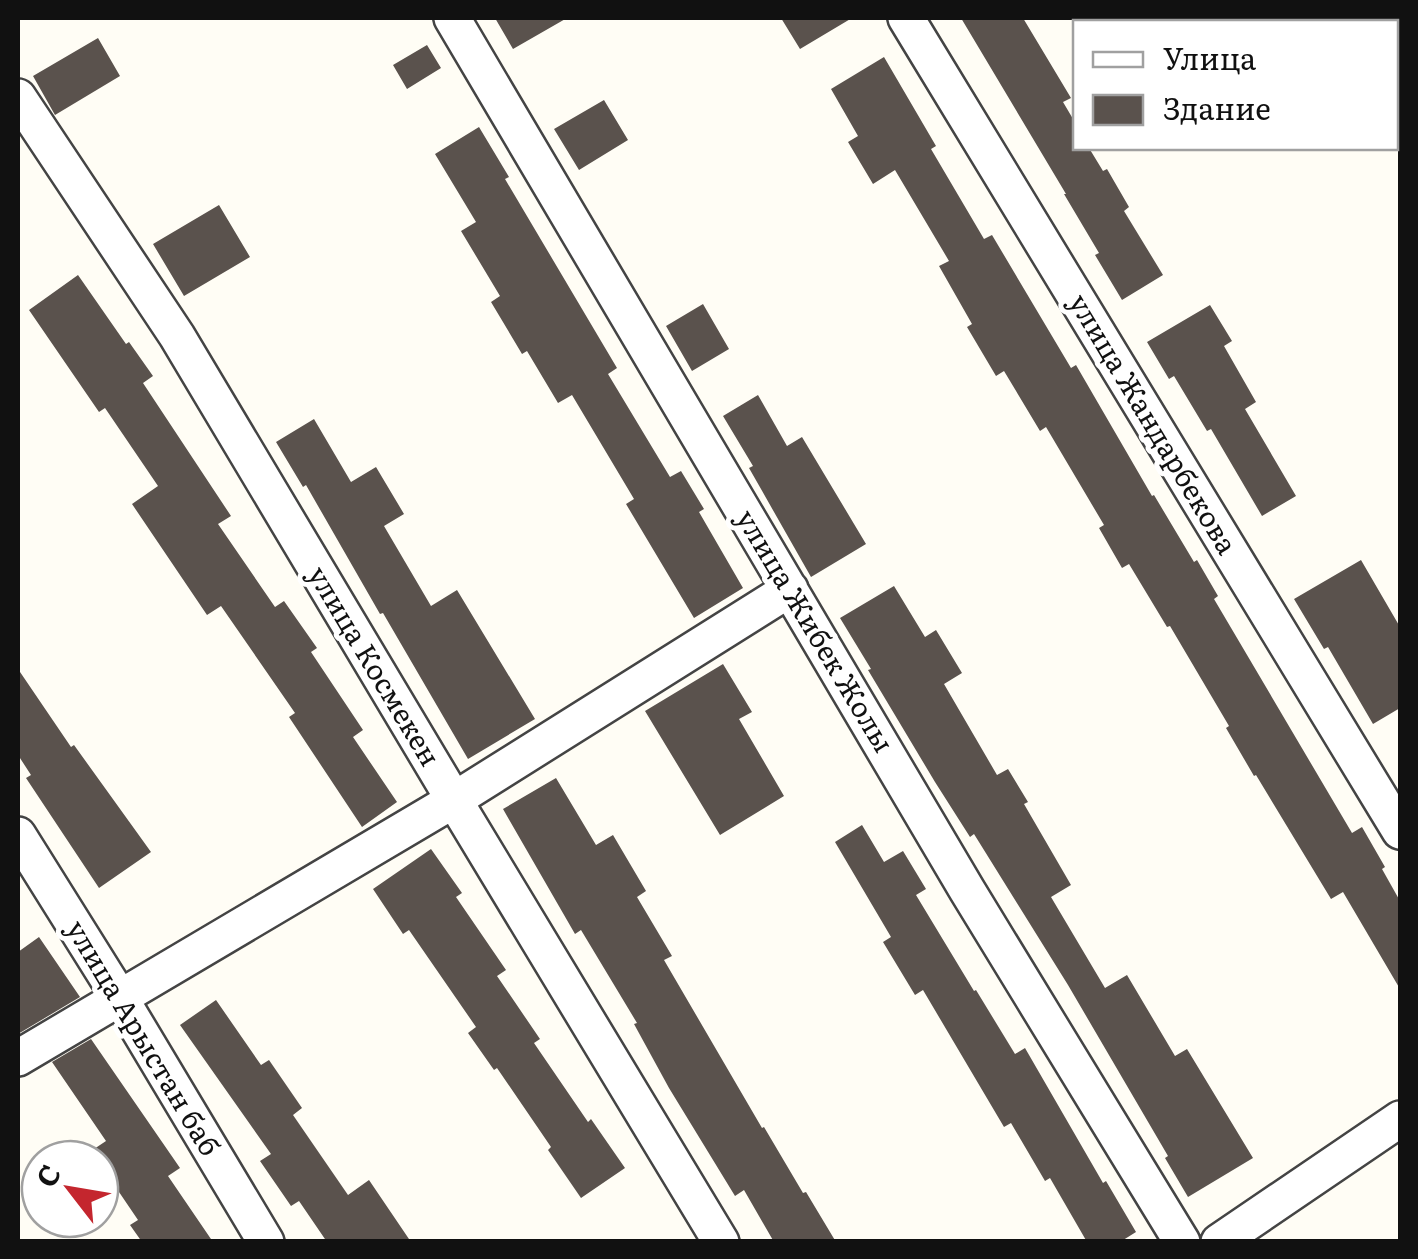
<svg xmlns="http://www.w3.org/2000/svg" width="1418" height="1259" font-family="Literata,serif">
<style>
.building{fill:#5a524d}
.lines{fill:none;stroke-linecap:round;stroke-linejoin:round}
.minor-casing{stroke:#444;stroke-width:40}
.minor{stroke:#fff;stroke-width:35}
.labels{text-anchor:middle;stroke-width:10;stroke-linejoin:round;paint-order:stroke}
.street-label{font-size:28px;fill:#111;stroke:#fff}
</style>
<rect width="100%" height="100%" fill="#fffdf5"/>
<path class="building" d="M495,18H567L513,49Z
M781,18H852L800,49Z
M961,18H1023L1071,98L1063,102L1076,124V148H1089L1103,171L1107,169L1129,207L1124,211L1163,275L1122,300L1095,255L1099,253L1064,194H1066Z
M98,38L120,76L55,115L33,76Z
M427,45L441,68L407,89L393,65Z
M884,57L936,146L931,149L984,239L992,235L1071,368L1076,365L1152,496L1154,495L1194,562L1197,560L1218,596L1214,599L1352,833L1362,827L1385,867L1382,869L1400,901V989L1343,892L1331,899L1256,775L1254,776L1226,728L1229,726L1170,626L1167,627L1129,564L1122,568L1099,528L1104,525L1046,427L1040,431L1004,371L996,376L967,327L972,324L939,266L949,261L895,170L873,184L848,142L858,136L831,89Z
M604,100L628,140L579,170L554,129Z
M479,127L509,177L505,179L617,368L608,374L670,477L681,471L704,509L699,512L743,588L694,618L626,504L634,499L572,395L558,403L527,351L522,354L491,302L500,296L461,231L476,222L435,154Z
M219,205L250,257L184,296L153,244Z
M78,275L126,344L129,342L153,376L143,383L231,516L218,524L275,607L284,601L317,648L311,652L363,730L353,737L397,802L362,827L289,717L295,713L221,606L207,615L132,504L158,486L105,408L99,412L29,310Z
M703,304L729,349L692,371L666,326Z
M1210,305L1232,341L1224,346L1256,402L1245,409L1296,496L1262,516L1211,429L1207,431L1174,376L1169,379L1147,342Z
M758,395L787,446L802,437L866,544L811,577L749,468L753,466L723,416Z
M314,419L351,482L376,467L404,514L384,526L431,606L457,590L535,719L468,759L383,613L380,614L306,485L303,487L276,442Z
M1361,560L1400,627V708L1373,724L1328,647L1324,649L1294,599Z
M894,586L925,637L936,630L962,673L944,684L997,775L1008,769L1028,802L1024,804L1071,885L1051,897L1105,988L1127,975L1175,1056L1187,1049L1253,1158L1188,1197L1165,1158L1168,1156L1068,985L974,834L970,837L935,782L868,670L871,669L840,618Z
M723,664L752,712L739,719L784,796L720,835L645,711Z
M18,669L71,747L74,745L151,852L99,888L26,778L31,775L18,755Z
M556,778L596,845L613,835L646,891L637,897L672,956L664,960L762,1128L764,1127L803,1193L806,1192L836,1242H774L744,1190L735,1196L669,1088L634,1024L637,1023L581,930L575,934L503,809Z
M862,825L884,862L903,851L926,889L916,895L974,991L976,990L1015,1054L1025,1048L1103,1183L1106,1181L1136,1232L1120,1242H1087L1050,1178L1045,1181L1011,1123L1004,1127L923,990L915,995L883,942L891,937L835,842Z
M431,849L462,893L456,897L506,970L497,976L540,1039L534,1043L588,1122L591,1119L625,1168L581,1198L548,1150L551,1147L497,1068L494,1070L468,1033L476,1027L409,930L403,934L373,889Z
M39,937L80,997L18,1034V952Z
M216,1000L261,1065L269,1060L302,1108L293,1115L348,1195L369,1180L411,1242H327L299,1201L291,1206L260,1161L271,1154L180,1025Z
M91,1039L180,1168L168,1176L213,1242H142L130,1225L138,1220L100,1164V1159H96L91,1151L106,1141L52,1062Z"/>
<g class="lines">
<defs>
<path id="minor" d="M452,18L967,890L1182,1242
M906,18L1400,831
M18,97L177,336L454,800L721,1242
M18,835L120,998L266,1242
M18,1058L454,800L790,589
M1219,1242L1400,1119"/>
</defs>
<use href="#minor" class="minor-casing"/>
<use href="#minor" class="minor"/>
</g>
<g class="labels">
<g class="street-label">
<text transform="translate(1153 424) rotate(59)" y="10">улица Жандарбекова</text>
<text transform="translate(815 631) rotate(59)" y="10">улица Жибек Жолы</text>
<text transform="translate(374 666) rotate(59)" y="10">улица Космекен</text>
<text transform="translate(143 1038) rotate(59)" y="10">улица Арыстан баб</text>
</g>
</g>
<rect width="1418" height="1259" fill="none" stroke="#111111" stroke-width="40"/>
<rect x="1073" y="20" width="325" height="130" fill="#ffffff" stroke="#a0a0a0" stroke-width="2.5"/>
<rect x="1093" y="52" width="50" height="15" fill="#ffffff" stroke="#a0a0a0" stroke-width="2.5"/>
<text x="1163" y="70" font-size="30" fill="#111111">Улица</text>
<rect x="1093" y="95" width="50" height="30" fill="#5a524d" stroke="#a0a0a0" stroke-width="2.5"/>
<text x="1163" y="120" font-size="30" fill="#111111">Здание</text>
<g transform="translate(70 1189) rotate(301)"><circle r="48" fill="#ffffff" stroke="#a0a0a0" stroke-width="2.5"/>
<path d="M0-8L18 38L0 25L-18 38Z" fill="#c4262e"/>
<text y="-15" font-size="28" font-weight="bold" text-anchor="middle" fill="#111111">С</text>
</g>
</svg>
